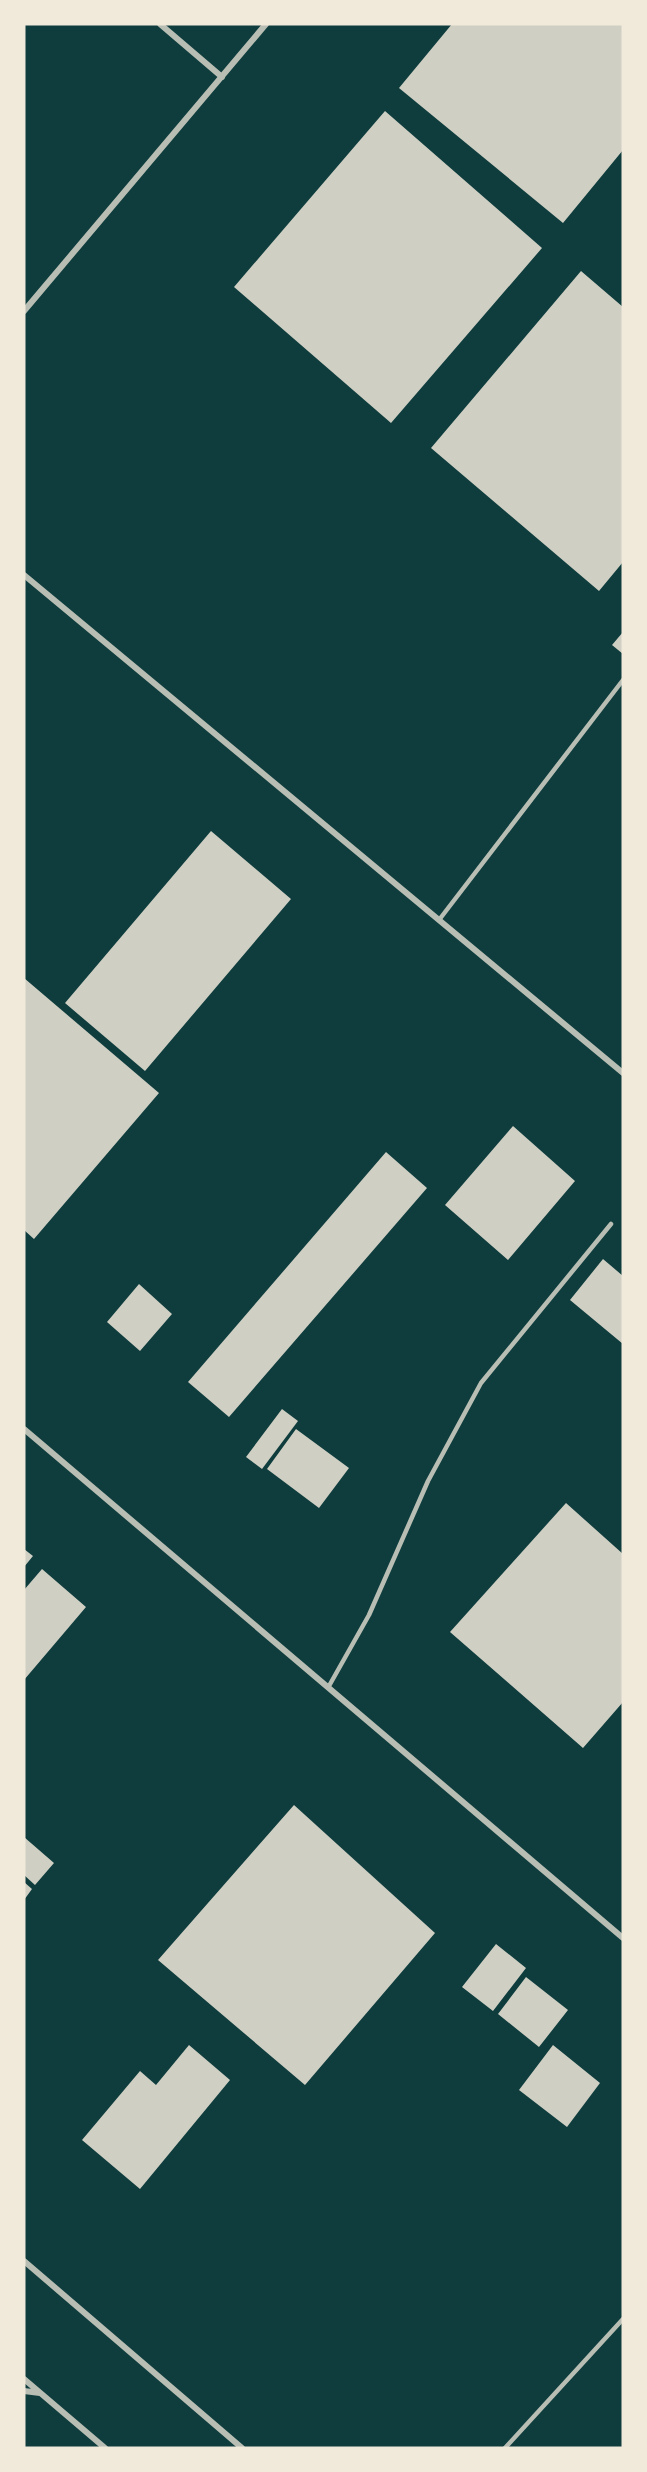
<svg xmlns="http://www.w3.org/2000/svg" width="647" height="2472" font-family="'Archivo Narrow',sans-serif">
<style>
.building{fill:#cfcfc3}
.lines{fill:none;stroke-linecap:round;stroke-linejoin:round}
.service{stroke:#b8beb3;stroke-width:4.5}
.minor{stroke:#b8beb3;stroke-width:6}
</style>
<rect width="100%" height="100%" fill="#0f3d3e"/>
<path class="building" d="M452,24H623V150L563,223L399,88Z
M385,111L542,248L391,423L234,287Z
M581,271L623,307V562L599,591L431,448Z
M623,632V654L612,645Z
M211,831L291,899L145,1071L65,1003Z
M24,978L159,1093L34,1239L24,1230Z
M513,1126L575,1181L508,1260L445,1205Z
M386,1152L427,1188L229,1417L188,1382Z
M603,1259L623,1276V1344L570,1300Z
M139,1284L172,1314L140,1351L107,1322Z
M282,1409L298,1421L262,1469L246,1457Z
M296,1429L349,1468L319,1508L267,1469Z
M566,1503L623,1554V1702L583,1748L450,1632Z
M24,1549L33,1556L24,1567Z
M42,1569L86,1607L24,1680V1590Z
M294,1805L435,1933L305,2085L158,1960Z
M24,1837L54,1863L35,1885L24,1875Z
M24,1882L32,1889L24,1900Z
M496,1944L526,1968L493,2011L462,1987Z
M526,1977L568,2010L539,2047L498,2014Z
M189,2045L230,2080L140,2189L82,2140L140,2071L156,2085Z
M553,2045L600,2083L567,2127L519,2090Z"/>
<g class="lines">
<path class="service" d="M439,920L623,680
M329,1686L369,1615L428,1481L481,1383L611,1224
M505,2448L623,2319"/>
<path class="minor" d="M160,24L222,77
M24,311L266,24
M24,575L623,1073
M24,1429L623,1938
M24,2261L242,2448
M24,2379L105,2448
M24,2391L40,2393"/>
</g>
<rect width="647" height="2472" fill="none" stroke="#f1e9da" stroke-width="51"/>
</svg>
